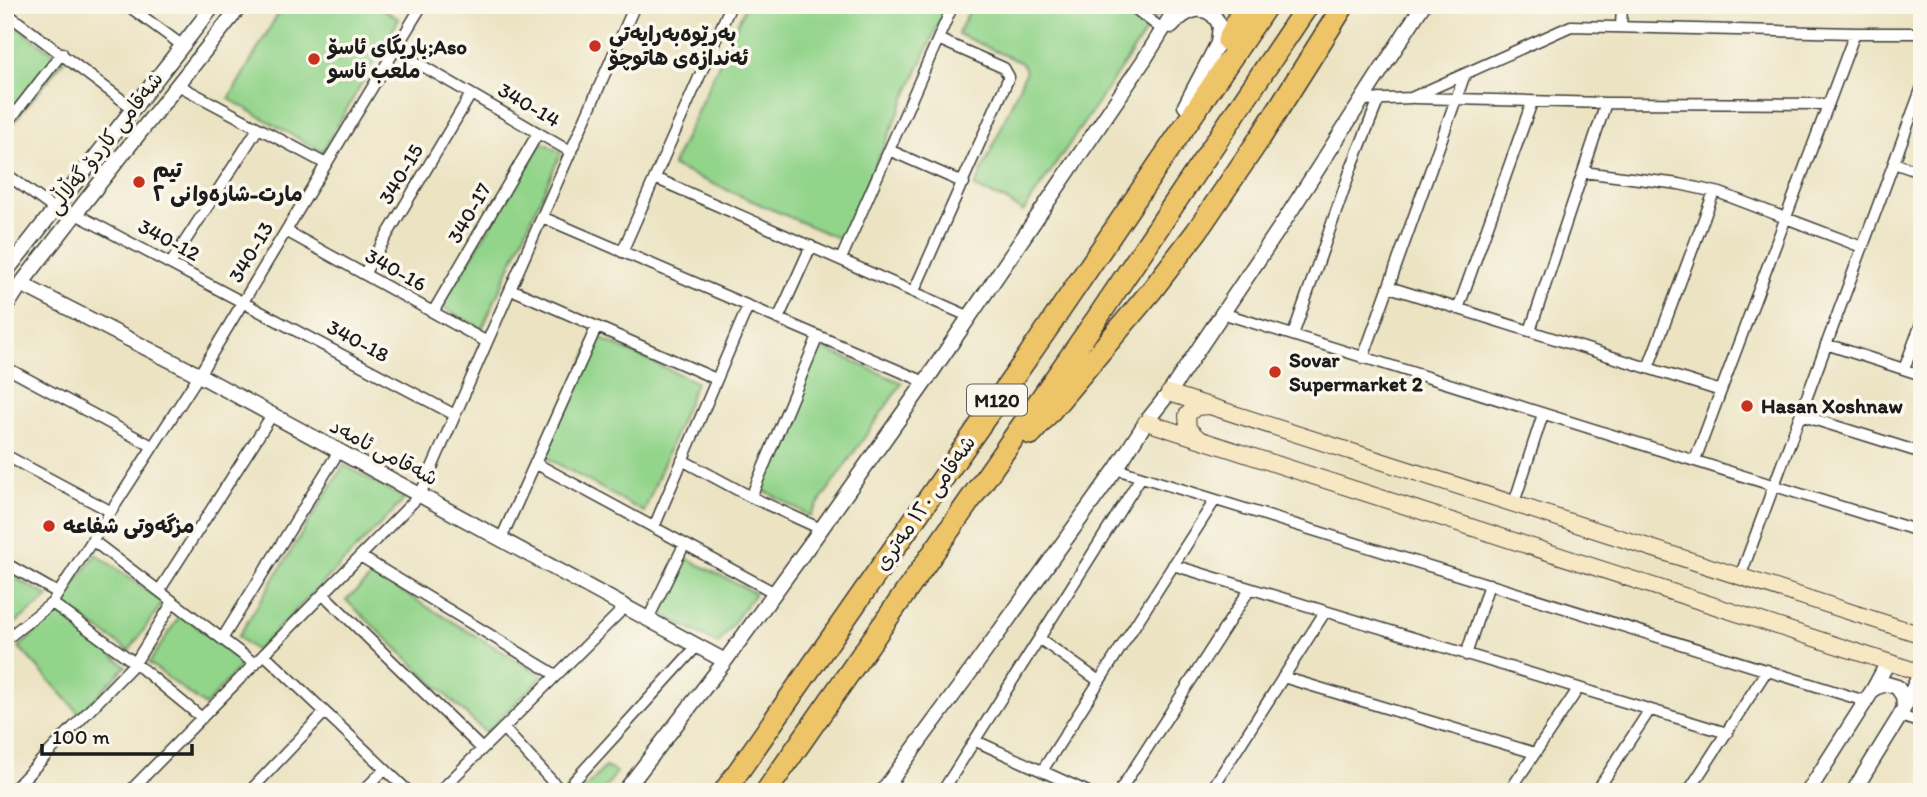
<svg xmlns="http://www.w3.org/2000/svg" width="1927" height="797" font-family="Itim,'Playpen Sans Arabic',sans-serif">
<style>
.green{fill:#93d48b;stroke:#587854;stroke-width:2}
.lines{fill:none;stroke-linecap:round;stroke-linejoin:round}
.minor-casing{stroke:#3b3a35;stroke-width:13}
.tertiary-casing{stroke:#3b3a35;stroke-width:17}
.secondary-casing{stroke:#3b3a35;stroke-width:18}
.motorway-casing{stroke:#3b3a35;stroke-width:24}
.minor{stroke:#fff;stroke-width:10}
.tertiary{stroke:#fff;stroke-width:14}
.secondary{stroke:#f8e7c3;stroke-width:16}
.motorway{stroke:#eec469;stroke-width:21}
.poi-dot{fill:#c8321e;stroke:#fbf7ec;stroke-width:2.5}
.labels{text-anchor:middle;stroke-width:7;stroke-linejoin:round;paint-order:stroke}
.shield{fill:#fbf7ec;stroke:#5f5e5a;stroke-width:2}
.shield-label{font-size:19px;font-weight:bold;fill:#1c1c1c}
.poi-label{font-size:21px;font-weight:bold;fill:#1c1c1c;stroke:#fbf7ec;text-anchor:start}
.street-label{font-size:21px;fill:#1c1c1c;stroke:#fbf7ec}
</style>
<rect width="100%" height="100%" fill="#fbf7ec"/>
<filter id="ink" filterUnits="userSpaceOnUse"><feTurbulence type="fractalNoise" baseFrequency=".0143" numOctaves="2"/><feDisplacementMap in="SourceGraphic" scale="14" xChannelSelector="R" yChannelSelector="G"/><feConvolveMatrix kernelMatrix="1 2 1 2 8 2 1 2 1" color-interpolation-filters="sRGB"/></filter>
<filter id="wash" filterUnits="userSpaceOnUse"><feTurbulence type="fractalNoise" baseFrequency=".00686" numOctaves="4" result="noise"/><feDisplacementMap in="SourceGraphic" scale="28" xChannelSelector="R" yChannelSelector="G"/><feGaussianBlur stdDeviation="1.57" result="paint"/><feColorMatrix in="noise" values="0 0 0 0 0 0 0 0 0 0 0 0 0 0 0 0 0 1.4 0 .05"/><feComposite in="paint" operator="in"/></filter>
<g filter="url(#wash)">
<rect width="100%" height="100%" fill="#ebe3c2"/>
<path class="green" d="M283,5H376L399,19L322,152L229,99Z
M746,5H947L842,240L672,166Z
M972,5H1164L1023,212L1007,201L975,187L1026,71L1022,63L958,34Z
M16,27L64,60L5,133V41Z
M542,142L561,153L482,329L441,306Z
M595,336L696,382L644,512L542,455Z
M819,346L902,383L810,516L760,488Z
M344,465L405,499L256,651L238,637Z
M96,554L163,602L129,651L61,603Z
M684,557L755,593L718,644L658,612Z
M5,572L49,597L5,631Z
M374,575L543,676L486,733L346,600Z
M58,613L126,666L80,714L19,647Z
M181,614L243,663L205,706L149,663Z
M605,767L617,772L602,792H582Z"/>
</g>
<g filter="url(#ink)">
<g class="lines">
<defs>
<path id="minor" d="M127,5L183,46
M1126,5L1133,7L1163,30
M5,12L134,109
M1621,27L1622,5
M395,50L571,152
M178,85L326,164
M1415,98L1606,103L1828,104
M1362,100L1411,98L1571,26L1855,33H1922
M5,126L62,53
M889,150L964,183
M1894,163L1922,173
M1583,172L1679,184L1720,193L1862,247
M5,173L54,209
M655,178L968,316
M76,214L455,415
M542,217L925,382
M286,231L487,342
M622,252L731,5
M841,259L953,5
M171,263L257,130
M364,274L471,94
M1389,287L1721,391
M511,289L716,379
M914,291L1009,77L1004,68L938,39
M1458,309L1532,102
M433,312L538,133
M1222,313L1922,532
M778,319L811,246
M1530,331L1606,103
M1293,335L1352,166L1379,99
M1826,344L1922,375
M1363,358L1465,74
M5,367L152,446
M1648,368L1714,192
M1904,369L1922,321
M1800,415L1922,453
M5,455L110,511
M682,460L751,497L821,529
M1695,460L1855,33
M535,463L775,593
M1116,469L1865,701
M751,497L818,336
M1514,503L1543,414
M654,527L748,306
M501,539L596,328
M92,540L255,664
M360,556L556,675
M5,563L58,593
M1173,565L1727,733
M1740,577L1922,87
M159,591L272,415
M323,594L482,749
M52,603L135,663L202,718
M648,619L684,545
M222,639L339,451
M1040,639L1099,681
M5,640L52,603L199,375L422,5
M264,654L409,792
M1466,655L1489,584
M1283,677L1535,753
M1900,716L1922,723
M503,728L562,792
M976,741L1088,792
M1042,771L1215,500
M11,792L135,663L173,602
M129,792L420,495L635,5
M249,792L325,712
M362,792L385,769
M439,792L625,607
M564,792L697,646
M942,792L1141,477
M1119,792L1250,589
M1210,792L1325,612
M1509,792L1578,689
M1596,792L1649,711
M1688,792L1767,670"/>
<path id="tertiary" d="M1172,26C1186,9 1209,0 1220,26L1218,43L1185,106
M5,273L214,5
M21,284L199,375L725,661
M5,309L21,284L87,199L241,5
M1874,688L1887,684L1897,687L1903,696L1904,706
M624,792L725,661L821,529L925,382L1144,60L1178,5
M882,792L974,667L1116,469L1146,422L1169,393L1281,226L1423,5
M1808,792L1874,688L1888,662
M1853,792L1900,716L1921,672"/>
<path id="secondary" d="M1169,393L1922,635
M1146,422L1922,673
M1198,438L1188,429L1187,415L1196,407L1210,406"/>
<path id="motorway" d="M1228,41L1245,5
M1031,434L1152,290L1197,231L1260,138L1344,5
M724,792L1045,332L1267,5
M766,792L1098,317L1308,5"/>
</defs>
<use href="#minor" class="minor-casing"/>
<use href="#tertiary" class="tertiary-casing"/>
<use href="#secondary" class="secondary-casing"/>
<use href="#motorway" class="motorway-casing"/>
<use href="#minor" class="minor"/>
<use href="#tertiary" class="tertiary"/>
<use href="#secondary" class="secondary"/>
<use href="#motorway" class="motorway"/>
</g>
</g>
<g class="poi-dot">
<circle cx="595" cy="46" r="7"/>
<circle cx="314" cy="59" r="7"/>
<circle cx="139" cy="182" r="7"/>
<circle cx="1275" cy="372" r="7"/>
<circle cx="1747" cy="406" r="7"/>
<circle cx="49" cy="526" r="7"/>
</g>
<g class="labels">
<rect class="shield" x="967" y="384.5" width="60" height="31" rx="5"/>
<g class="shield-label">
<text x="997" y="407">M120</text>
</g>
<g class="poi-label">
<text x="609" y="41">بەڕێوەبەرایەتی<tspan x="609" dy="24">ئەندازەی هاتوچۆ</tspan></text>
<text x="328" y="54">یاریگای ئاسۆ;Aso<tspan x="328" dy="24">ملعب ئاسو</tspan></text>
<text x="153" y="177">تیم<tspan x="153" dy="24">مارت-شارەوانی ٢</tspan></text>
<text x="1289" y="367">Sovar<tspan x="1289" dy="24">Supermarket 2</tspan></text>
<text x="1761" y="413">Hasan Xoshnaw</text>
<text x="63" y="533">مزگەوتی شفاعە</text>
</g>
<g class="street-label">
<text transform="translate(529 105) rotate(30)" y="7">340-14</text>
<text transform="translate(105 143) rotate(-52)" y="7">شەقامی کاردۆ گەڵاڵی</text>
<text transform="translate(401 174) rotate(-59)" y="7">340-15</text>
<text transform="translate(469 213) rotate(-60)" y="7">340-17</text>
<text transform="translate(169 240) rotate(28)" y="7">340-12</text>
<text transform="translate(251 252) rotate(-59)" y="7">340-13</text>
<text transform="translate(396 270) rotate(29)" y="7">340-16</text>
<text transform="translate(358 341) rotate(28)" y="7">340-18</text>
<text transform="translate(384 452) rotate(28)" y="7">شەقامی ئامەد</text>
<text transform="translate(925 503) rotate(-55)" y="7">شەقامی ١٢٠ مەتری</text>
</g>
</g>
<rect width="1927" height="797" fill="none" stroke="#fbf7ec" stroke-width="28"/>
<path d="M42 744v10h150v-10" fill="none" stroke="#1c1c1c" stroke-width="3.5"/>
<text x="52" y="744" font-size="21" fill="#1c1c1c" stroke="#fbf7ec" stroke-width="5" paint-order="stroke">100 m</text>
</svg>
